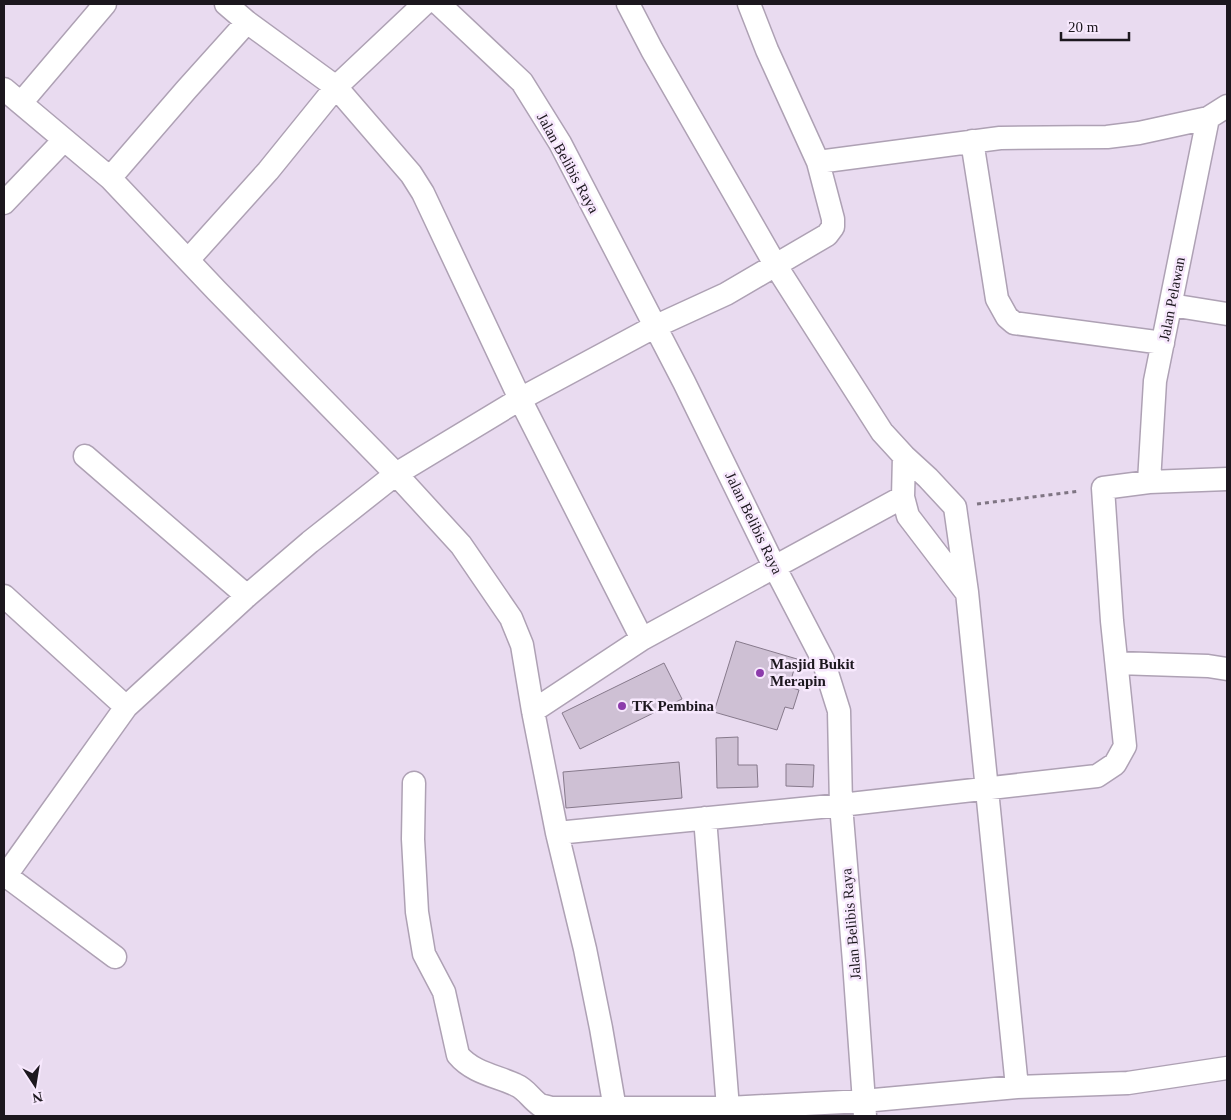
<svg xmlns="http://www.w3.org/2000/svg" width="1231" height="1120" font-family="Georgia,serif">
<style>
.building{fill:#cec0d4;stroke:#86798b}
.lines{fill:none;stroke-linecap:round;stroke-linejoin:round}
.minor-casing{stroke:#aea1b4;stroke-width:25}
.path{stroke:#7f7583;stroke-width:3;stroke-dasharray:4 4;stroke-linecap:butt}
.minor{stroke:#fff;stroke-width:22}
.poi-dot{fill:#8c3bab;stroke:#f7e8fd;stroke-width:2}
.labels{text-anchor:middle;stroke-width:5;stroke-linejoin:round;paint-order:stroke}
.street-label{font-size:15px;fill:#1c171e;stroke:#f7e8fd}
.poi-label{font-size:15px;font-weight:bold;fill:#1c171e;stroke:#f7e8fd;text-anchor:start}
</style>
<rect width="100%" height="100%" fill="#e9dbf0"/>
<path class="building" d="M736,641L797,659L789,687L799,690L793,709L785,707L777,730L714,712Z
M664,663L682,699L580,749L562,713Z
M738,737V765H757L758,787L717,788L716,738Z
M679,762L682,798L566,808L563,772Z
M786,764L814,765L813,787L786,786Z"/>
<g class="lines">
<defs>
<path id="minor" d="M226,4L247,22L336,87L411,174L423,193L520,399L642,639
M439,4L522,82L560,143L684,382L774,566L823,660L839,711L841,805L854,962L865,1116
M628,4L652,50L776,266L882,432L904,456L928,478L955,507L967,592L1017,1087
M749,4L767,50L818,162
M4,89L110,178L217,291L396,474L461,545L511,618L522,645L533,711L557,833L585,949L601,1028L615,1109
M21,103L105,4
M972,141L997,299L1007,317L1014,323L1163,343
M110,178L186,90L247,22
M4,203L64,140
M188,260L268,171L336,87L424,4
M1171,305L1227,314
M85,456L247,596
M904,456L903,497L908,516L966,592
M1149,482L1155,381L1208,118
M4,596L126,707
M1117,663L1208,666L1227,669
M533,711L642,639L903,497
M414,783L413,839L417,912L424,954L444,992L458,1055C473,1073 497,1076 516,1085C526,1089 531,1099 540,1105C543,1106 548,1107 551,1108H728L863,1101L1017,1087L1128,1083L1227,1068
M705,818L728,1108
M557,833L841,805L1097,776L1115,764L1125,746L1112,621L1103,488L1149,482L1227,479
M5,875L115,957
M4,878L126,707L247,596L310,542L396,474L520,399L654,327L726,294L827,235L833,227V219L818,162L1000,138L1107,137L1139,133L1208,118L1227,106"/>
</defs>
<use href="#minor" class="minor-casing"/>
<path class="path" d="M977,504L1080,491"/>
<use href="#minor" class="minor"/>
</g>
<g class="poi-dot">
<circle cx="760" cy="673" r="5"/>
<circle cx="622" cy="706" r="5"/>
</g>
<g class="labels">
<g class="street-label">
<text transform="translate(568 163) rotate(61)" y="5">Jalan Belibis Raya</text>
<text transform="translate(1172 299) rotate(-79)" y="5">Jalan Pelawan</text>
<text transform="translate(754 523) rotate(64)" y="5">Jalan Belibis Raya</text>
<text transform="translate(851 924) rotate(-95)" y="5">Jalan Belibis Raya</text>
</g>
<g class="poi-label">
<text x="770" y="669">Masjid Bukit<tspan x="770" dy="17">Merapin</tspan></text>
<text x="632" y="711">TK Pembina</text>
</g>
</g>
<rect width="1231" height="1120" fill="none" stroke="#1c171e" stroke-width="10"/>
<g transform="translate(35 1085) rotate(168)" stroke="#f7e8fd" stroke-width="4" paint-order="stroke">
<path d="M0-4L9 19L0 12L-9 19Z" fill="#1c171e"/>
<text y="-8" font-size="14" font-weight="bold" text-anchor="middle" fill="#1c171e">N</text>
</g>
<path d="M1061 32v8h68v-8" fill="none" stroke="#1c171e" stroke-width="2.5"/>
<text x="1068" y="32" font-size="15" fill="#1c171e" stroke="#f7e8fd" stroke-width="4" paint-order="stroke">20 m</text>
</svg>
